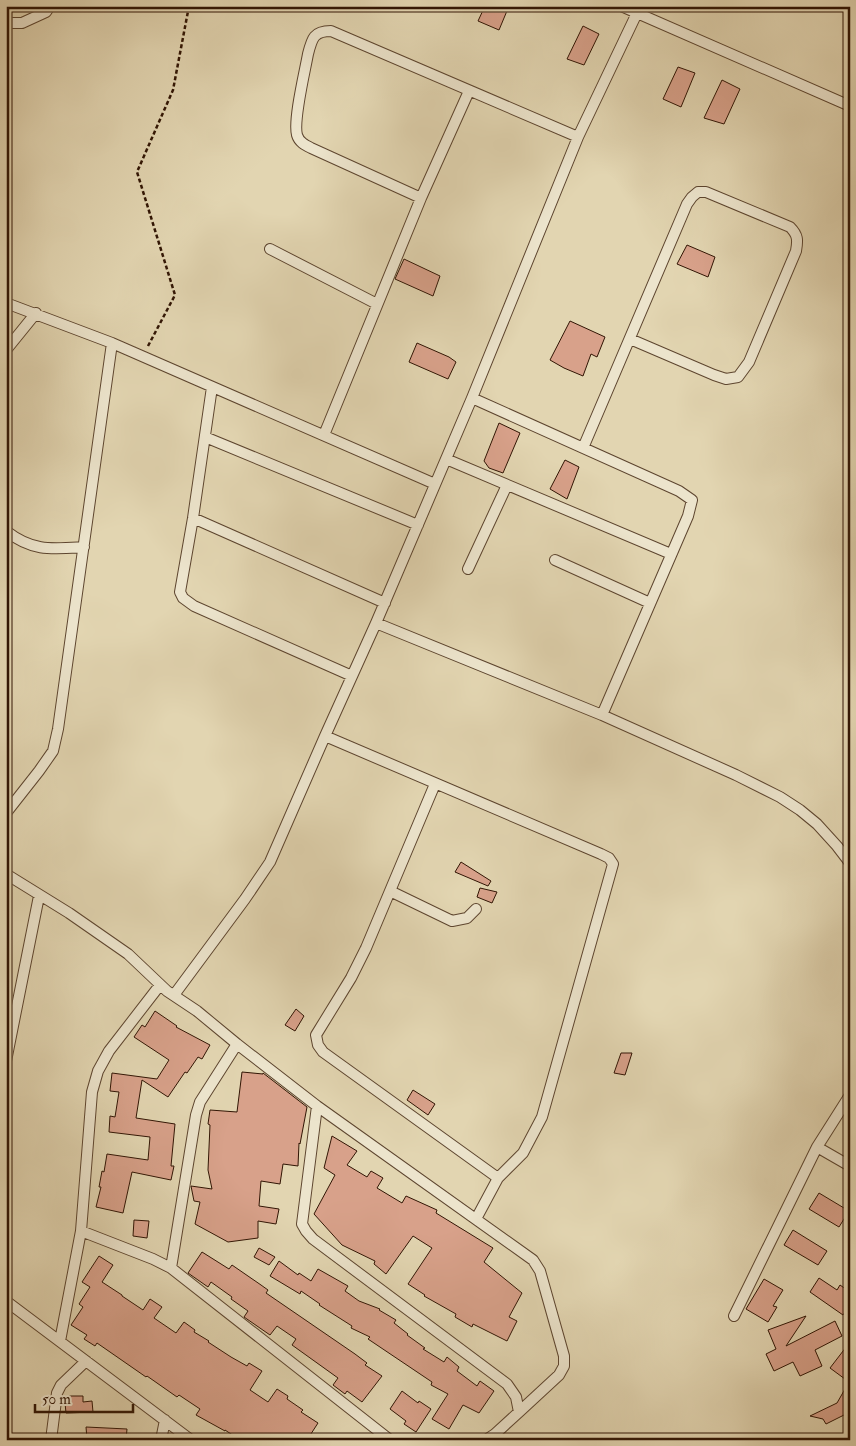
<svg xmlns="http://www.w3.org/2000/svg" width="856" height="1446" font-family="'IM FELL Double Pica',serif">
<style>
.building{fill:#d8a18a;stroke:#311504}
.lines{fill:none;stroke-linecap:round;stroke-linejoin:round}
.street-casing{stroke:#5d452f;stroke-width:12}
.path{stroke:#311504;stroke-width:2.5;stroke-dasharray:4 2.5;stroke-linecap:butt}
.street{stroke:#ece4cc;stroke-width:10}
</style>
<rect width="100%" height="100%" fill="#e2d5b1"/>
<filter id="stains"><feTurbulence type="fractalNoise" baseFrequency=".004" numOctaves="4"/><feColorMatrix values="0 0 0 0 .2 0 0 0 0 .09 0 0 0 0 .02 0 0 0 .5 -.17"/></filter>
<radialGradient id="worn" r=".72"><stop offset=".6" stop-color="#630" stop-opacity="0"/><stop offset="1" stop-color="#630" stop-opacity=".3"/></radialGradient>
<path class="building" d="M485,6H509L499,30L478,21Z
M583,26L599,34L584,65L567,59Z
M678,67L695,73L681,107L663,99Z
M722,80L740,89L724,124L704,118Z
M687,245L715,257L708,277L677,264Z
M404,259L440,276L433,296L395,279Z
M570,321L605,337L597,357L591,354L583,376L564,368L550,360Z
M417,343L449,357L456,362L448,379L409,362Z
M499,423L520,433L503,473L489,468L484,461Z
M565,460L579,467L567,499L550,489Z
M461,862L491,881L488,886L455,872Z
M480,888L497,892L492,903L477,897Z
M296,1009L304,1016L295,1031L285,1025Z
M155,1011L177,1026L176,1027L210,1045L202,1059L198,1057L187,1073L185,1072L168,1097L142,1080L136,1118L175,1124L171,1166H174L171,1180L132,1172L123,1213L96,1207L101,1187H99L102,1171L104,1172L107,1154L148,1160L150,1137L109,1132L110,1116L115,1117L119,1092L110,1091L112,1073L157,1079L169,1060L134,1037L142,1025L145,1027Z
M621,1053H632L625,1075L614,1073Z
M242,1072L263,1074V1073L307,1107L300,1144L299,1143L298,1166L283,1164L280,1184L261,1181L259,1206L279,1209L276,1224L258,1221V1238L228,1242L195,1224L200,1202L194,1201L191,1186L212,1189L208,1170L210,1125L208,1124L210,1110L237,1112Z
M413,1090L435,1104L428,1115L407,1100Z
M332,1136L357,1151L347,1165L367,1177L371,1171L383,1178L377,1188L402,1203L406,1196L437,1210L436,1213L493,1248L484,1262L522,1293L509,1317L517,1321L507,1341L473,1324L472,1327L455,1317L456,1314L424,1296L425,1295L408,1284L432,1248L413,1236L386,1274L374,1264L375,1261L342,1245L314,1214L335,1175L324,1168Z
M819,1193L849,1211L839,1227L809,1209Z
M134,1220L149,1221L147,1238L133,1236Z
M793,1230L827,1251L818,1265L784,1245Z
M259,1248L275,1257L269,1265L254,1257Z
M202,1252L229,1269L232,1265L261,1285L268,1290L266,1293L355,1354L367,1363L365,1365L382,1376L362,1402L347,1391L345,1394L333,1385L338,1378L292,1345L296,1339L277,1326L270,1335L244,1317L248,1311L231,1299L232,1297L211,1282L208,1287L188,1273Z
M99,1256L113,1265L102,1282L122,1295V1296L143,1310L150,1299L162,1307L154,1318L176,1333L184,1322L195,1330L194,1332L209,1341L208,1342L231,1357L247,1366L249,1363L262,1371L250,1390L268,1402L277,1389L288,1396L287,1399L303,1410L301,1412L318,1423L307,1440H240L225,1430V1431L196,1415L200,1409L179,1395L177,1397L147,1376L146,1377L97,1343L95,1346L84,1339L87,1335L71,1325L83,1307L79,1304L90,1287L82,1282Z
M279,1261L298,1275L299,1273L311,1281L318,1269L348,1286L345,1291L359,1301L380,1309L379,1310L396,1320L394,1323L408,1334L407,1335L425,1348L423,1349L444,1362L447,1357L459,1367L457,1371L477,1386L480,1381L494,1391L479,1413L463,1405L449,1429L432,1419L448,1394L431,1385L432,1382L368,1339L370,1337L351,1328L352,1326L319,1305L320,1304L301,1291L300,1294L270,1276Z
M819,1278L837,1290L840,1285L850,1292V1305L843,1315L810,1292Z
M764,1279L783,1290L773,1306L777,1307L768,1322L746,1309Z
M806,1316L786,1346L835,1321L842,1336L815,1350L822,1366L800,1376L793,1362L774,1371L766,1354L776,1349L768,1330Z
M850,1342V1412L826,1424L823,1419L810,1416L837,1403L849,1382L830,1368Z
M402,1391L418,1403L419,1401L431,1409L416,1432L404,1424L406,1421L390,1409Z
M69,1396H83V1402L92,1401L93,1412L66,1413L65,1403L69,1402Z
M86,1427L127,1429L126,1440L87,1439Z"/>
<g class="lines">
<defs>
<path id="street" d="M621,6L850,106
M6,23H22L46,12L50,6
M469,91L421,198L311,148C305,145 299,142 297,135C293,120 305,71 308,54C312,38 314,31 331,31L578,137
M270,249L377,304
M6,303L112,343L435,484
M6,350L36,313
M212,387L193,518L180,592L183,598L194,606L352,676
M472,398L679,491L692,500L688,516L602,715
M324,435L421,198
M205,437L418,525
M583,448L687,204L692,197L698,192H706L790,227C798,235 798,240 796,251L749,362L738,377L726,379L714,375L630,339
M446,459L671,554
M193,518L385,603
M6,531C33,552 52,549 84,547
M555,560L650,603
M468,569L507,485
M376,623L602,715L736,775L780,797L800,810L817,824L837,846L850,863
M325,736L601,854L609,858L613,864L542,1117L523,1153L498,1178L476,1219
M435,784L366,948L351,978L316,1035L318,1045L323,1052L498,1178
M6,813L39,771L53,751L58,729L112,343
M6,874L69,913L128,954L167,991L197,1011L237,1044L317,1106L533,1260L540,1271L564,1356V1366L559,1375L519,1412
M390,891L452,921L467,918L476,909
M174,995L245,899L270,862L325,736L376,623L472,398L578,137L637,13
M6,1061L39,896
M317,1106L302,1224L306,1231L313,1239L507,1384L516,1397L519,1412L495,1434
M817,1147L850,1166
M81,1231L153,1259L171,1268L390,1440
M171,1268L196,1115L200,1102L237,1044
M6,1301L191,1440
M734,1316L817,1147L850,1095
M60,1341L81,1231L92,1092L98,1071L109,1051L160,985
M51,1440L57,1393L61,1385L86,1361
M161,1440L165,1420
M486,1440L495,1434L499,1440"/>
</defs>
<use href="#street" class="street-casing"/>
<path class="path" d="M148,346L175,295L137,172L173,90L189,6"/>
<use href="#street" class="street"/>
</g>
<rect width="856" height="1446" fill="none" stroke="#e2d5b1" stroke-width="25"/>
<rect x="8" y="8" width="841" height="1431" fill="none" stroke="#311504" stroke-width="2.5"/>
<rect x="12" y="12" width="831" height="1421" fill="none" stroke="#311504"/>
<path d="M35 1404v8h98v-8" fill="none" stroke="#311504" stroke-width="2.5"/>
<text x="42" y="1404" font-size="15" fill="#311504" stroke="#ece4cc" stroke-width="4" paint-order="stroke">50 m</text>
<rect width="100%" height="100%" filter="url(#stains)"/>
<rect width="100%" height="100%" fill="url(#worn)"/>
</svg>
